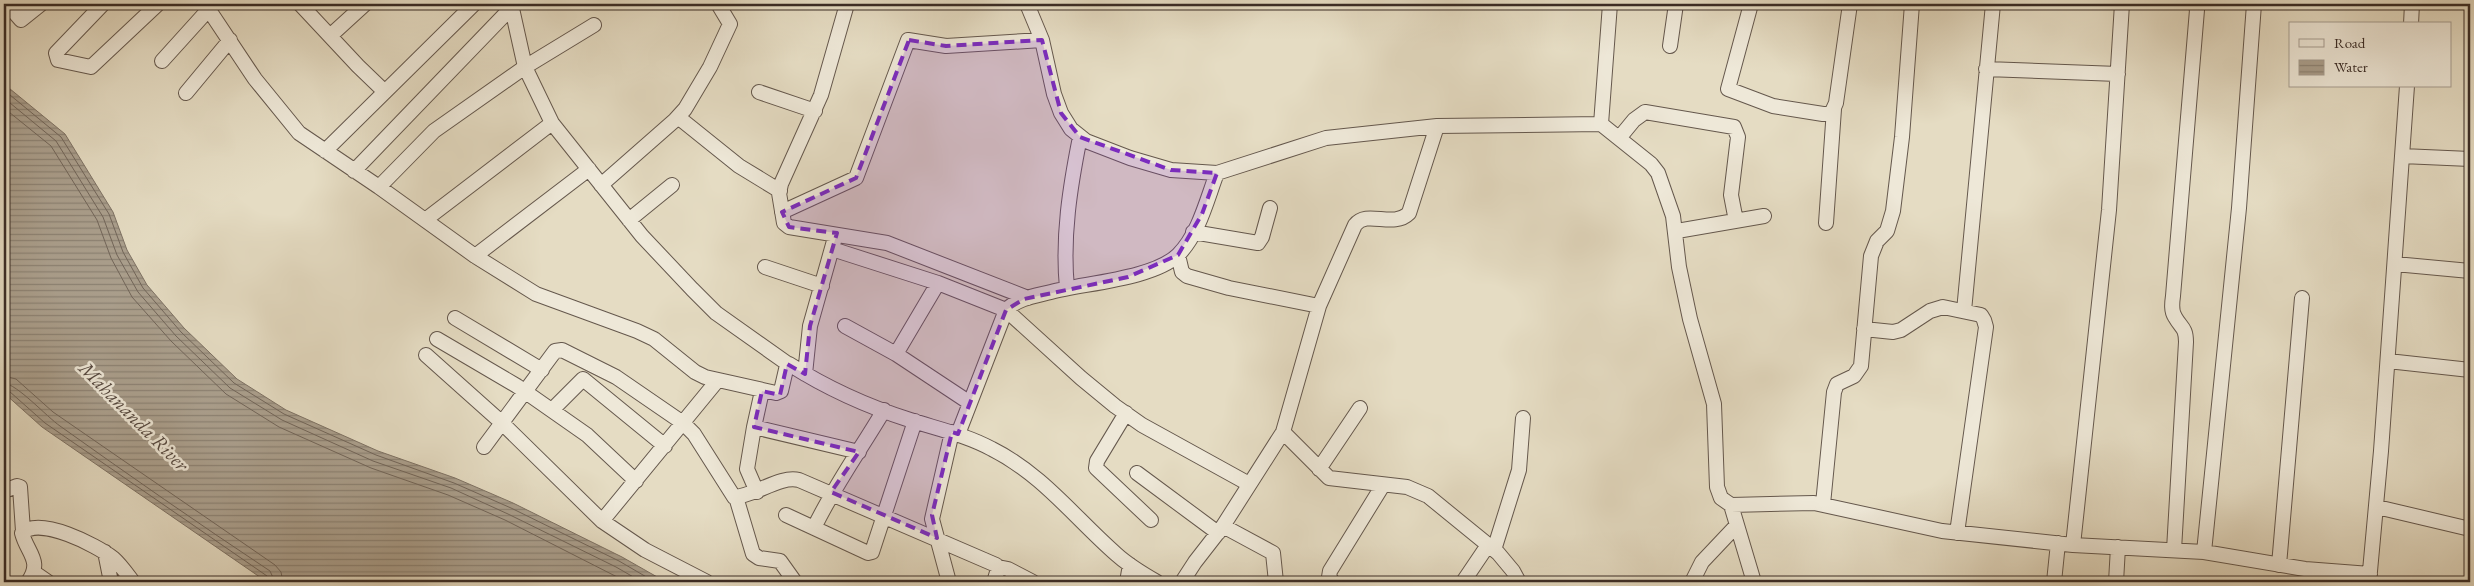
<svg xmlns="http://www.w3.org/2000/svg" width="2474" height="586" font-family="'EB Garamond',serif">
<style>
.water{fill:url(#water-rules);stroke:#7e7264}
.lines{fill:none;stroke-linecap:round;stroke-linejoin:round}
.shore{stroke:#72665a;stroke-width:1}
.minor-casing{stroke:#65584d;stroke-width:16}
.minor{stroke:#eee8d8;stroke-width:14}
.marked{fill:#7b2cbf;fill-opacity:0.2;stroke:#7b2cbf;stroke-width:4;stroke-dasharray:10 6;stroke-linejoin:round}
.labels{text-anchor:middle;stroke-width:5;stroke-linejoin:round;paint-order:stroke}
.water-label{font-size:20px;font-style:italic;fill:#564940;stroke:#eee8d8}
</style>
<defs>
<pattern id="water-rules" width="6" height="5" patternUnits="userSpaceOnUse" patternTransform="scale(1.25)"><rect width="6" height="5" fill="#aba08e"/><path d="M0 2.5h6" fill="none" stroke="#8c8374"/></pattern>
</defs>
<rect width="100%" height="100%" fill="#e5dcc3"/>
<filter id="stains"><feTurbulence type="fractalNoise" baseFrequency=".004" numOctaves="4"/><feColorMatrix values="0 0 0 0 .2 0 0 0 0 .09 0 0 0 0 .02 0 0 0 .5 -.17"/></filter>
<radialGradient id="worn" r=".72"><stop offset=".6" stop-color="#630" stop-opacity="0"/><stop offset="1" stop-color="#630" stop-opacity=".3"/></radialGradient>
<path class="water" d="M4,84L65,134L113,212L127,250L147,285L184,328L237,379L286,410L378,451L455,478L513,503L622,557L666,582H267L42,427L4,393Z"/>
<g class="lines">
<path class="shore" d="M4,90L61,137L109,214L123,252L143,288L181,332L234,383L284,414L376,455L454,483L511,508L619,561L655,582
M4,98L56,141L103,217L117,255L138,292L176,336L230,388L282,420L373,461L451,488L508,514L616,567L642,582
M4,108L51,146L97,220L111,258L132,297L171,341L226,394L279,427L371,468L448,495L505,520L627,582
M4,376L16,379L53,412L275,565L281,572L283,582
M4,383C17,384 47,417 60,426C130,476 199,524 270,571L275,582
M4,390L9,391L45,423L267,576L269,582"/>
<defs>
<path id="minor" d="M7,4L21,20L41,4
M103,4L56,53L58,60L91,67L158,4
M205,4L255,79L299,133L379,187L475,256L536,294L637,331L654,339L695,372L705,377L776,393L781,391L787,365L789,364C825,387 869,407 910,420C938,429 966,435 992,449C1042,474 1075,518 1116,554C1128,565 1143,574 1157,582
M300,4L358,66L385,92
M511,4L525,67L552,123L642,236L692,289L716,313L788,364
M847,4L821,95L781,184L779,193L784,223L789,227L887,243L1028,298
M1027,4L1042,40L1054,94L1061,113L1071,129L1086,141L1130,158L1171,170L1217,173L1326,138L1437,126L1601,124
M1610,4L1601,124L1651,164L1658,173L1673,216L1679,267L1690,319L1714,404L1717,487L1721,498L1731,505L1814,503L1942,531L2073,545L2204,552L2305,569L2370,574
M1751,4L1728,89L1773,106L1823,114H1831L1836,103L1850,4
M2411,24L2412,4
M330,36L365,4
M1670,46L1676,4
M162,61L209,9
M1986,69L2118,74
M759,92L815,111
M186,93L230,40
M678,117L739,166L780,191
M1620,137L1634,120L1645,112L1734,127L1738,137L1731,195L1736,221
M325,151L474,4
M2402,156L2470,159
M354,171L512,7
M601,185L675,120L685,109L710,67L730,24L718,4
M379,187L434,131L525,67L594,25
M782,212L856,178L908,40L946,46L1042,40
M425,220L552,123
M629,220L672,185
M1826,223L1834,109
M1677,231L1764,216
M1193,232L1258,243L1262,237L1270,208
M832,249L938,283L1006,310L1081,378L1115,406L1142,425L1249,484
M1178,255L1182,272L1187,276L1229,288L1319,306
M475,256L589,169
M2395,264L2470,271
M765,267L822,286
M1067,288C1062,237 1070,187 1080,137
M1964,311L1993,4
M455,318L542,370
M845,326L896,354L970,403
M1864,329L1893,332L1901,330L1930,311L1943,307L1981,315L1984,320L1986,327L1957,533
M437,339L517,386L587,435L636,481
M896,354L938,283
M426,355L501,422L602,521L645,550L707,582
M2388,361L2470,370
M805,374L810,326L834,241
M552,410L583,379L665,446
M1126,413L1097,461L1096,468L1151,520
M754,427L762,391
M1283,432L1329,478L1407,487L1428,496L1498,553L1513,571L1519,582
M958,434L1006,310C1018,298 1035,296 1051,292C1085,283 1153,279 1178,255C1199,234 1207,199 1217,173
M484,447L555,351L562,350L616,377L683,423L694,434L734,497C755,496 780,475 799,480L996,565L998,569L994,582
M1319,469L1360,408
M1137,473L1218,533
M4,491L17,486L20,487L23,531
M757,492L747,469L754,427L859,452
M736,497L753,554L759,558L780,561L795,582
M1823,504L1834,392L1837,384L1854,376L1861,366L1871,256L1877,241L1887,231L1893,211L1902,137L1912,4
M1731,505L1754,582
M2377,507L2470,529
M786,515L868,553L872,552L915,421
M602,521L717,381
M1223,526L1273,553L1276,582
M814,528C834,486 861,449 884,410
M2073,545L2109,210L2122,4
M1494,550L1519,470L1523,418
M2174,550L2186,342C2186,327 2181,328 2175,317C2171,311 2172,303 2173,296L2197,10L2195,4
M105,552L111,582
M2204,552L2239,208L2254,4
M2279,565L2302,298
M998,567L1008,569L1033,582
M35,573L48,582
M28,582C43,561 27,553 22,533C40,516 96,545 113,558C121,565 127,574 133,582
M949,582L932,519L952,432
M1127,582L1130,565
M1182,582L1195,562L1223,526L1283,432L1319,306L1355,225C1367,209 1393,229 1409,213L1437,126
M1333,582L1329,577L1330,571L1383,485
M1463,582L1488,545
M1692,582L1702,562L1737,525
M2054,582L2058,543
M2116,582L2118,547
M2369,582L2381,451L2407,86"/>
</defs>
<use href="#minor" class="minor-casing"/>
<use href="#minor" class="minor"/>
</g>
<path class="marked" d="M909,40L946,46L1042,40L1061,113L1080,137L1171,170L1217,173L1202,214L1178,255L1128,277L1024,299L1006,310L958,434L952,432L932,515L937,538L831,492L859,452L754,427L762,391L780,395L787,364L805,374L810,326L837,233L789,227L782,212L856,178Z"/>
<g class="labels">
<g class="water-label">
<text transform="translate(134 416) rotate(45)" y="7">Mahananda River</text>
</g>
</g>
<rect width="2474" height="586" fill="none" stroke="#e5dcc3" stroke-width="20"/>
<rect x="5" y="5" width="2464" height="576" fill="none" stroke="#3a2c26" stroke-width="2.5"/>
<rect x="10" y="10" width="2454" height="566" fill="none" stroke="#3a2c26"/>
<rect x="2289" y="22" width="162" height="65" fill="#eee8d8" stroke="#a69d91"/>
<rect x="2299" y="39" width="25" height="8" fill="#eee8d8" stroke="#a69d91"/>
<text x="2334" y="48" font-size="15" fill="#3a2c26">Road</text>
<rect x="2299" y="60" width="25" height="15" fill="url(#water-rules)" stroke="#a69d91"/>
<text x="2334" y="72" font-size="15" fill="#3a2c26">Water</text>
<rect width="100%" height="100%" filter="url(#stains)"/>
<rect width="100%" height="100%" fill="url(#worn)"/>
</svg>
